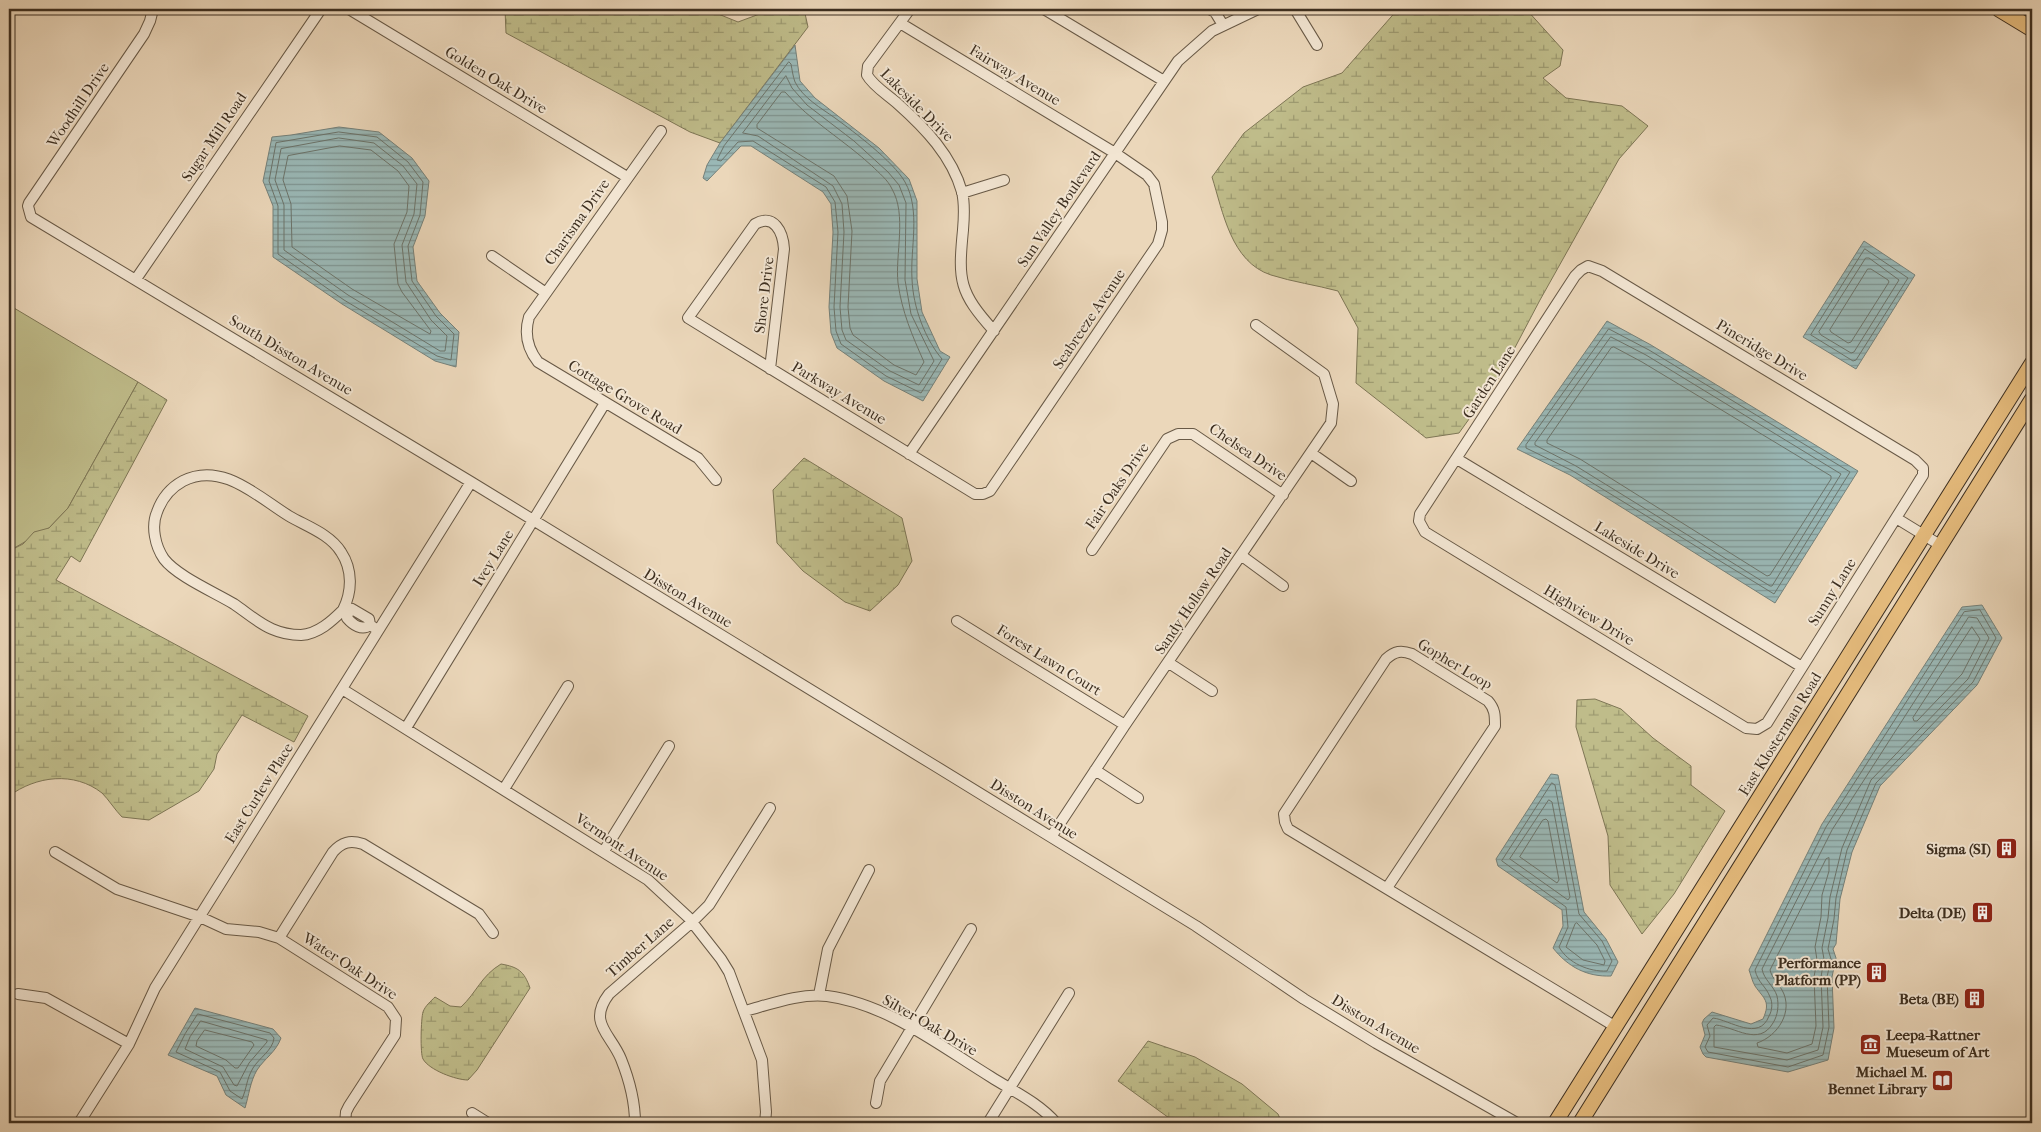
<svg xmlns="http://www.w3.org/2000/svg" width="2041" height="1132" font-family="'IM FELL French Canon',serif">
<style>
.green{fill:#bfbc8a;stroke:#7e7655}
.wetland{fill:url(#wetland-marsh);stroke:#7e7655}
.water{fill:url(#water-rules);stroke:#75817a}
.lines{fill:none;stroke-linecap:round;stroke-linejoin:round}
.shore{stroke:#6c746b;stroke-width:1}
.minor-casing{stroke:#685946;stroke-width:12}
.major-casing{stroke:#3d2f20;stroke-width:16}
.highway-casing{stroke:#3d2f20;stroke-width:17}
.minor{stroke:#f2e5d2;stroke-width:10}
.major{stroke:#e6bc7d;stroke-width:14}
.highway{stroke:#e6bc7d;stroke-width:15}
.labels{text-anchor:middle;stroke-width:4;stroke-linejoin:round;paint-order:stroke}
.street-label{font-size:15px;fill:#3d2f20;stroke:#f2e5d2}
.poi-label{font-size:15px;font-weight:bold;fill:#3d2f20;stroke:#f2e5d2;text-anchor:end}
</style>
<defs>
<pattern id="wetland-marsh" width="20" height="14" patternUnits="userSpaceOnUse" patternTransform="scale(1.25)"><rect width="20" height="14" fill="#bfbc8a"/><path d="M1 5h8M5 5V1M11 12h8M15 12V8" fill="none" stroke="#9c9970"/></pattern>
<pattern id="water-rules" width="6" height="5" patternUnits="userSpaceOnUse" patternTransform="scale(1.25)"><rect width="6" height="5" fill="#9ab8b6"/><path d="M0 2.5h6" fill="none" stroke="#7f9694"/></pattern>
</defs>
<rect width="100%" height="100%" fill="#ebd7ba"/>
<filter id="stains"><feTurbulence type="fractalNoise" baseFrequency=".004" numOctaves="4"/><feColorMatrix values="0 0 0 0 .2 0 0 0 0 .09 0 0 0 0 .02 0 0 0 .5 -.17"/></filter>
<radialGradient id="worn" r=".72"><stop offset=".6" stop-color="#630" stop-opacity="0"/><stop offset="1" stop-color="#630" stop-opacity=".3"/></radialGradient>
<path class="green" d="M9,305L138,382L68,508L49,528L9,551Z"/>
<path class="wetland" d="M505,9H706L738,22L773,9H804L808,27L720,143L690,132L506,33Z
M1398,9H1526L1563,50L1560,66L1543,78L1566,98L1622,106L1648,126L1619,159L1540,300L1500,376L1459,433L1426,438L1356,383L1358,328L1338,291C1316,285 1293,282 1271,275C1231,262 1223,212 1212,177L1244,133L1303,87L1342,73Z
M138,382L167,400L80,562L71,556L56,580L308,716L294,742L242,715L217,754L214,769L199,791L149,820L122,817C115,810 109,800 102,793C74,771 36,776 9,796V551L23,544L34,532L49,528L68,508Z
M804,458L902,518L912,561L898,585L870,611L845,602L803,571L777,543L773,490Z
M1595,699L1621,709L1653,738L1691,766V785L1725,811L1674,894L1642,934L1610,885L1608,836L1576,727L1577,700Z
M501,964C518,967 524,971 530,988L477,1070L468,1080C456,1080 429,1070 423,1059C420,1054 421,1018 423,1012C425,1006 431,1001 435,997L450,1006L461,1007C477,992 481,976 501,964Z
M1148,1041L1195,1057L1242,1084L1278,1114L1282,1123H1176L1118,1081Z"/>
<path class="water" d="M795,45L800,81L815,98L879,148L909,179L917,201V279L922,312L940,351L950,357L923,401L884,381L837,348L831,333L829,307L833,232L831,204L823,192L751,146H741L707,181L703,178L707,165L720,143Z
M339,127L379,132L412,158L429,181L425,216L413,247L417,281L440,313L459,332L456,367L435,361L342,304L273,257V206L263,181L272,137L291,135Z
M1864,241L1915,275L1856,369L1803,337Z
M1607,321L1651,345L1858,471L1775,603L1570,475L1517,449Z
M1982,605L2002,638L1977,685L1880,786L1852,852L1840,899L1836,944L1833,949L1836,958L1832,977L1834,1028L1828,1060L1788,1072L1706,1057L1703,1054L1700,1047L1705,1035L1702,1023L1704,1019L1712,1012L1751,1024L1763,1019C1771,1001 1764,999 1755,986C1752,981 1751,975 1749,970L1822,824L1962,607Z
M1551,774L1558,775L1584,912L1606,939L1618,962L1611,976C1587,977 1568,967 1553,948L1563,926L1562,910L1498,866L1496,859Z
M195,1008L273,1029L281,1038C276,1052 265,1058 257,1070C250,1082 249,1095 245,1108L226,1095L217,1076L168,1055Z"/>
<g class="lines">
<path class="shore" d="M789,62L791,64C792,69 793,77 795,82C803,98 821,108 835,118C854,132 893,161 905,182C921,211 910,248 912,279C913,307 925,339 942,359L921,393L886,376L841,344L836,331L834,307L838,232L835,202L826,187L753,141L738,142L721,161L717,160L724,146Z
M786,76L792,88L807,105L854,141L888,172L899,185L906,203L905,280L911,314L934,361L919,385L890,371L846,340L842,330L840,307L844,232L842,204L833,186L758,136L743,133Z
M782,92H785C810,121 844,140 872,166C879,173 888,180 892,189C907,215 895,254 898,283C902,312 912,335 924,362L916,375L894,365L853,335L850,328L848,307L852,231L847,196L834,176L757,128V125Z
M339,132L377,137L408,162L423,182L420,215L408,246L412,281L436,316L454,334L451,360L437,356L344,300L278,254V206L269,181L276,143Z
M339,138L374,143L403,166L417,184L414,214L402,245L406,282L431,320L447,336L445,351H440L348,295L284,250V205L275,180L281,149Z
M340,146L371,150L398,171L409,186L407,212L394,244L398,284L402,292L431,331L430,334L352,289L292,247L291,204L283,180L288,156Z
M1865,249L1908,278L1856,360L1853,361L1811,335Z
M1866,258H1869L1899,280L1854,352L1851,353L1821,335L1819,332Z
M1868,269H1871L1888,280L1889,282L1851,342L1848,343L1831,332L1830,330Z
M1609,329L1649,350L1850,472L1774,594L1573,471L1526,448V445Z
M1611,337L1646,355L1841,474L1772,586H1770L1576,466L1535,445V443Z
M1614,347L1642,362L1831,476V479L1770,575L1767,576L1580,459L1547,443V440L1611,348Z
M1980,610L1996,638L1973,682L1876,783L1847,850L1836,898L1834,919L1828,949L1831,959L1827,977L1829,1027L1823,1055L1788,1067L1708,1052L1705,1047L1710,1036L1707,1025L1713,1018C1730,1020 1759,1042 1769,1016C1772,1011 1773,1003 1770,997C1766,986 1758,983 1755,970L1826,827L1964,612Z
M1969,617L1977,618L1989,638L1968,679L1871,780L1842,848L1830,897L1828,918L1822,948L1824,959L1821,977L1823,1027L1818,1050L1787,1060L1714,1047V1027L1716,1025C1735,1027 1759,1047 1773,1023C1778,1015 1779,1005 1777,996C1774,986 1764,980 1762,969L1832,830Z
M1972,627L1980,639L1962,674L1917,721H1914L1913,718Z
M1552,783L1555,785L1579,914L1602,941L1612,961L1607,971C1589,972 1568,963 1559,947L1568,927L1566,907L1502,861Z
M1549,800L1552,802L1570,897L1568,900L1510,859Z
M1543,820L1546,819L1548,821L1559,880L1557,883L1520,857Z
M1829,858V871L1822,895L1821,917L1815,947L1817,960L1814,977L1816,1026L1812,1044L1787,1053L1758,1047L1757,1043C1778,1036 1794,1011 1782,990C1778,983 1772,978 1770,970L1826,859Z
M1577,923L1597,945L1605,961L1604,965L1583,960L1566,947L1575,924Z
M198,1014L270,1033L274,1038C273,1050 259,1058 253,1068C246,1080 247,1088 242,1099L230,1091L220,1072L176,1052L185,1034Z
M201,1021L267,1040V1042L249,1063L237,1086L234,1085L223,1067L185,1049L190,1037Z
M205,1030L252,1042L254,1045L238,1068H235L226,1060L196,1046L197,1041Z"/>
<defs>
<path id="minor" d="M153,9L150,21L144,34L29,203L28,206L31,217L471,482L932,764L1196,926L1304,999L1376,1043L1517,1123
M349,9L627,177
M910,9L868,66L867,75C873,86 888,95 898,104C925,128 952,156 962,192C965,204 964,218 963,230C958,281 959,292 994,331
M1044,9L1164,81
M1209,9L1215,12L1223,25
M1295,9L1317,45
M661,131L529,317C524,334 527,348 538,362L698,458L716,480
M962,193L1004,180
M492,256L546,293
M1588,266L1602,271L1915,460L1923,468V475L1767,723L1757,729L1746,728L1425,532L1419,521L1420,514L1575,276L1581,270Z
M136,279L321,9
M770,369L784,249C783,232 774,213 755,224L688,318L975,494H983L990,491L1158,244L1162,230V222L1154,184L1147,175L1115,153L900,23
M1311,453L1351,481
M909,454L1178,61L1212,31L1258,9
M1457,459L1802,667
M1896,518L1940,545
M1092,550L1167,439L1178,434H1193L1283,495
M1242,556L1283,586
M343,610C332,621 318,634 301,635C292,635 281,633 272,629C258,623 246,612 234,604C214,592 177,576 164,559C155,546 151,526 157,512C162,498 170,488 183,481C222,461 258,497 289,516C306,526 330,534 341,552C353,570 352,592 343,610L348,613
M957,621L1125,725
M370,625C362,631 353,625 347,618L348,613L352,609L369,619L370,625L378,630
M1169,663L1212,691
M342,689L648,880L688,917L721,959L729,972L762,1060L766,1112L765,1123
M406,728L605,403
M1095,770L1138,798
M504,789L568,686
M1051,837L1125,725L1331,423L1333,404L1324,374L1256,325
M604,851L669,746
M55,852L117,889L200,917L226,929L259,932L279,938L388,1007L396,1019L395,1035L349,1106L346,1112L345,1123
M1387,888L1495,726C1495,715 1495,709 1488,701L1412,654C1401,650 1395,651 1386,659L1284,814L1285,822L1288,829L1616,1027
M279,938L333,852C342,842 350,840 363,844L479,914L493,933
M18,994L46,998L129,1044
M819,995L828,949L869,870
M745,1011C771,1004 800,993 827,996C888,1004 940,1046 991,1077C1013,1091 1039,1103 1056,1123
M876,1103L880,1081L971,929
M472,1113L488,1123
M79,1123L129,1044L155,988L471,482
M635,1123C635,1102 629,1079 621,1059C611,1034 587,1023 609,994L692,922L709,905L770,808
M988,1123L1069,993"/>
<path id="major" d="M1555,1123L2032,363
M1580,1123L2032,399"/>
<path id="highway" d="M1999,9L2032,29"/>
</defs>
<use href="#minor" class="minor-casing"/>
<use href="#major" class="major-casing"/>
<use href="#highway" class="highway-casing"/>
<use href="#minor" class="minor"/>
<use href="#major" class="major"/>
<use href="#highway" class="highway"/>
</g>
<defs>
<symbol id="building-square" viewBox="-11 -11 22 22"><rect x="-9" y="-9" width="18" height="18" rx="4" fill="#8f2418" stroke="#f2e5d2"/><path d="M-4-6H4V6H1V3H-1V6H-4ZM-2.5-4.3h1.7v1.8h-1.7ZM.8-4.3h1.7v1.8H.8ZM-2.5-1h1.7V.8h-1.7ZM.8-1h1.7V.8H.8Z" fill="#fff"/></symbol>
<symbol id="museum-square" viewBox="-11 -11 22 22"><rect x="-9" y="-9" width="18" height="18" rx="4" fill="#8f2418" stroke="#f2e5d2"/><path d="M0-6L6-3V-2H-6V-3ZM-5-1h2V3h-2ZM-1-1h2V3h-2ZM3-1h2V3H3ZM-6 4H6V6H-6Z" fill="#fff"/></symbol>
<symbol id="library-square" viewBox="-11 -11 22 22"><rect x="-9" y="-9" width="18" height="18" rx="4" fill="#8f2418" stroke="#f2e5d2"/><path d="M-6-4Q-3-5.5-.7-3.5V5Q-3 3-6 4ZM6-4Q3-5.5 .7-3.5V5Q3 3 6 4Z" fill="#fff"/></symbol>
</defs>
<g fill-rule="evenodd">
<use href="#building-square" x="1994" y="836" width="25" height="25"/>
<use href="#building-square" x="1970" y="900" width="25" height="25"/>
<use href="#building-square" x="1864" y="960" width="25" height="25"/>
<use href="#building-square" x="1962" y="986" width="25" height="25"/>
<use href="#museum-square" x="1858" y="1032" width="25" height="25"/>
<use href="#library-square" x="1930" y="1068" width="25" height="25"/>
</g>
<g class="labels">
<g class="street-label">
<text transform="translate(1015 75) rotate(31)" y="5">Fairway Avenue</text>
<text transform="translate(496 80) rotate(31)" y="5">Golden Oak Drive</text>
<text transform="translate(78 105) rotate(-56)" y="5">Woodhill Drive</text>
<text transform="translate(917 105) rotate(45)" y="5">Lakeside Drive</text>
<text transform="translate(214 137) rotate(-56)" y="5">Sugar Mill Road</text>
<text transform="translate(1059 209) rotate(-56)" y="5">Sun Valley Boulevard</text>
<text transform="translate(577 222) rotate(-55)" y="5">Charisma Drive</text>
<text transform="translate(764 295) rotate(-83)" y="5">Shore Drive</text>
<text transform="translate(1089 319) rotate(-56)" y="5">Seabreeze Avenue</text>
<text transform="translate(1762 350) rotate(31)" y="5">Pineridge Drive</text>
<text transform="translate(291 355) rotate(31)" y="5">South Disston Avenue</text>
<text transform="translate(1489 382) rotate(-57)" y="5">Garden Lane</text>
<text transform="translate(839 393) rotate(31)" y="5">Parkway Avenue</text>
<text transform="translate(625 397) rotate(31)" y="5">Cottage Grove Road</text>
<text transform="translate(1248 452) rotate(34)" y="5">Chelsea Drive</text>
<text transform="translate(1117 486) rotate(-56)" y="5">Fair Oaks Drive</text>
<text transform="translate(1637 550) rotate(31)" y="5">Lakeside Drive</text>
<text transform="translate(493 558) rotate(-58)" y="5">Ivey Lane</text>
<text transform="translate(1832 592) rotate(-58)" y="5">Sunny Lane</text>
<text transform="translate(688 598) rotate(31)" y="5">Disston Avenue</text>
<text transform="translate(1193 601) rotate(-56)" y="5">Sandy Hollow Road</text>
<text transform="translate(1589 615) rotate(31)" y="5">Highview Drive</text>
<text transform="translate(1049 660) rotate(32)" y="5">Forest Lawn Court</text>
<text transform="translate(1455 664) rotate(31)" y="5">Gopher Loop</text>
<text transform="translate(1780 734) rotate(-58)" y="5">East Klosterman Road</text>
<text transform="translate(259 793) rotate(-58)" y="5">East Curlew Place</text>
<text transform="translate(1034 809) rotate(32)" y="5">Disston Avenue</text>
<text transform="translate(622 847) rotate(34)" y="5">Vermont Avenue</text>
<text transform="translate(640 947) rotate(-41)" y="5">Timber Lane</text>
<text transform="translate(350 966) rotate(33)" y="5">Water Oak Drive</text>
<text transform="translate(1376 1024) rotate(31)" y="5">Disston Avenue</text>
<text transform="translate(930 1025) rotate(30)" y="5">Silver Oak Drive</text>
</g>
<g class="poi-label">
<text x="1991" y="854">Sigma (SI)</text>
<text x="1966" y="918">Delta (DE)</text>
<text x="1861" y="968">Performance<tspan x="1861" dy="17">Platform (PP)</tspan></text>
<text x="1959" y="1004">Beta (BE)</text>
<text x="1886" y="1040" text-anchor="start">Leepa-Rattner<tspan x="1886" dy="17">Mueseum of Art</tspan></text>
<text x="1927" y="1077">Michael M.<tspan x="1927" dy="17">Bennet Library</tspan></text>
</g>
</g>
<rect width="2041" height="1132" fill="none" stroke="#ebd7ba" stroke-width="30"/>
<rect x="10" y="10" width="2021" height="1112" fill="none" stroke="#3d2f20" stroke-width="2.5"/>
<rect x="15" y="15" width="2011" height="1102" fill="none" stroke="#3d2f20"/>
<rect width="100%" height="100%" filter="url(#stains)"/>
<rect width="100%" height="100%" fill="url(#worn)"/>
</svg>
